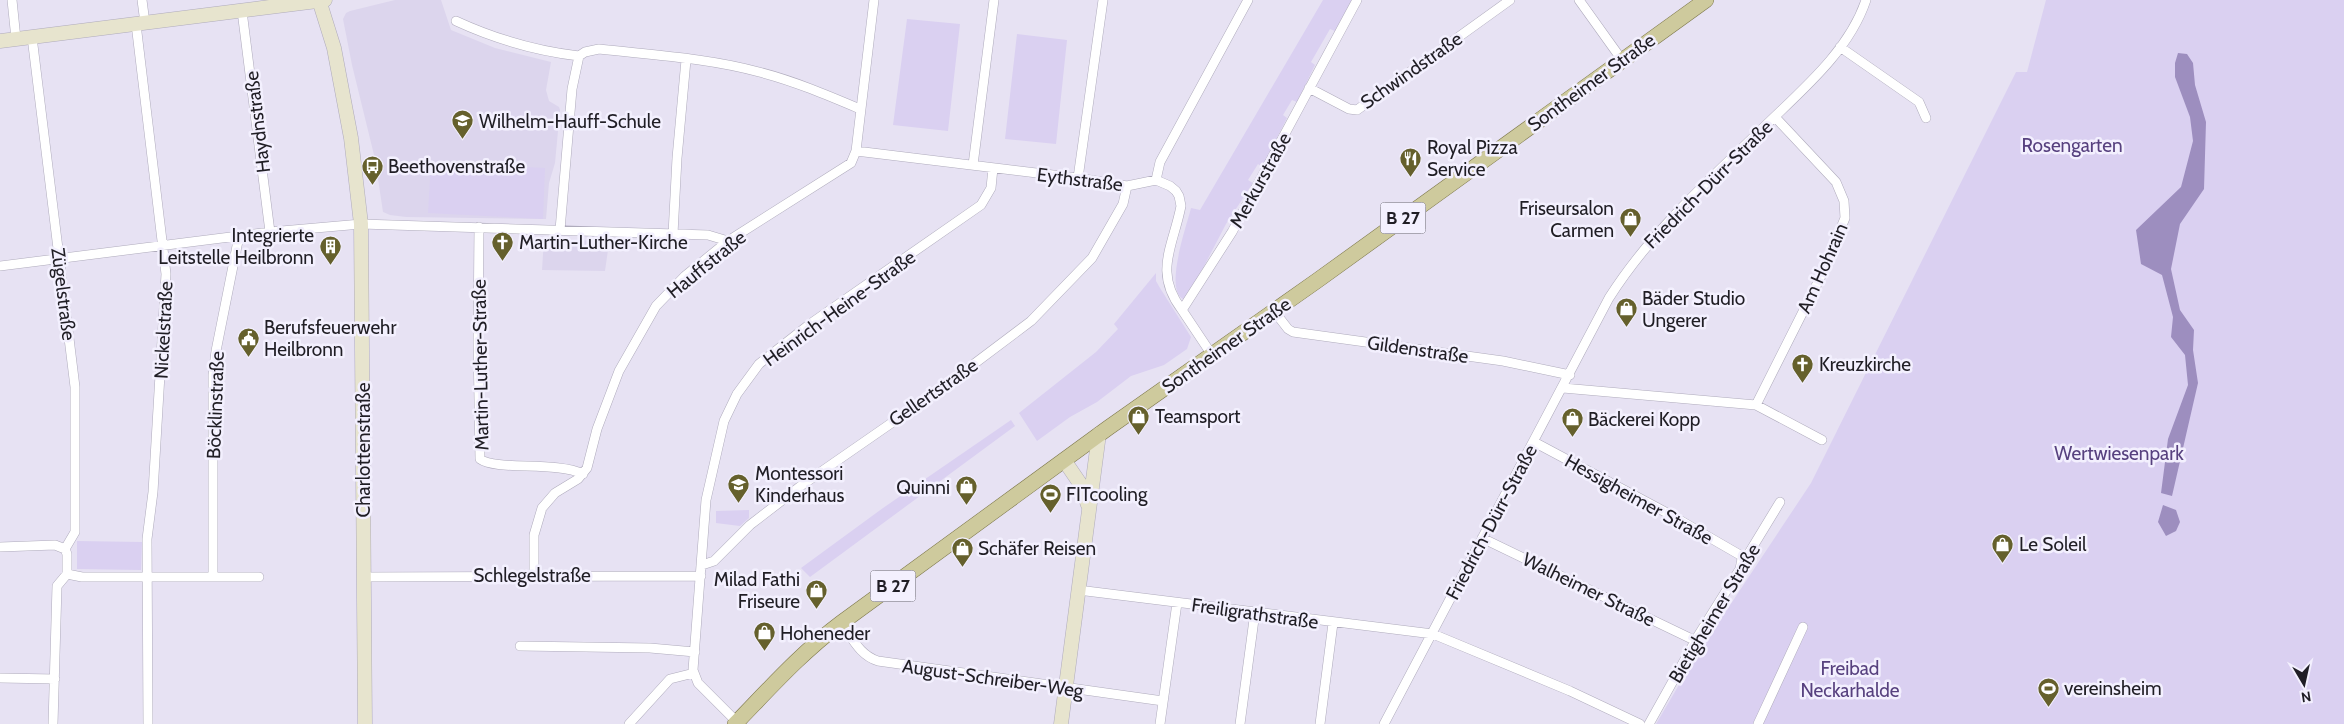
<svg xmlns="http://www.w3.org/2000/svg" width="2344" height="724" font-family="Cabin,sans-serif">
<style>
.built{fill:#dcd5ed}
.green{fill:#dad0f1}
.water{fill:#9d8ebf}
.lines{fill:none;stroke-linecap:round;stroke-linejoin:round}
.street-casing{stroke:#afabbc;stroke-width:10}
.secondary-casing{stroke:#afabbc;stroke-width:15}
.primary-casing{stroke:#7c7649;stroke-width:16}
.street{stroke:#fff;stroke-width:9}
.secondary{stroke:#e7e4ce;stroke-width:14}
.primary{stroke:#ceca9d;stroke-width:15}
.labels{text-anchor:middle;stroke-width:5;stroke-linejoin:round;paint-order:stroke}
.shield{fill:#f3f0fe;stroke:#5f5d66;stroke-width:1}
.shield-label{font-size:18px;font-weight:bold;fill:#201e25}
.street-label{font-size:19px;fill:#201e25;stroke:#f3f0fe}
.poi-label{font-size:19px;fill:#201e25;stroke:#f3f0fe;text-anchor:start}
.park-label{font-size:19px;fill:#57417f;stroke:#f3f0fe}
</style>
<rect width="100%" height="100%" fill="#e7e2f3"/>
<path class="built" d="M395,0H441L451,30L495,48L551,62L546,90L549,101L559,107L560,110L555,163L549,183L546,219L406,217L390,215L383,212L375,159L352,65L343,19L346,13L350,11Z
M544,239L606,241L609,243L605,271L542,270Z"/>
<path class="green" d="M1323,0H1352L1335,31L1330,29L1311,62L1315,65L1297,102L1292,100L1283,115L1287,118L1262,167L1258,164L1248,180L1253,183L1226,224L1189,295L1183,299C1164,289 1187,225 1191,208L1200,210Z
M2046,0H2344V724H1656L1693,661L1811,483L2016,72H2027Z
M907,19L960,24L948,131L893,125Z
M1017,34L1067,40L1056,144L1005,139Z
M431,162L545,168L543,219L428,213Z
M1156,273V281L1160,288L1191,337L1187,349L1164,365L1131,376L1097,402L1070,417L1037,441L1019,413L1096,352L1118,329L1114,324Z
M1011,420L1015,426L810,577L801,568L883,508Z
M749,510V518L740,526L716,523V511Z
M77,541L142,542L141,570L77,569Z"/>
<path class="water" d="M2178,53L2187,54L2193,63L2195,85L2206,122L2204,189L2180,224L2171,269L2180,310L2194,330L2193,350L2198,383L2172,496L2161,493L2168,439L2188,385L2185,355L2171,337L2173,317L2162,275L2141,264L2136,230L2181,187L2193,141L2190,117L2175,77V63Z
M2163,505L2176,510L2180,522L2176,531L2166,536L2158,522Z"/>
<g class="lines">
<defs>
<path id="street" d="M12,0L16,39
M142,0L145,23
M1579,0L1622,60
M242,11L270,232
M456,21C495,39 537,51 579,56L585,52L599,49C652,55 708,58 759,72C794,81 827,95 860,109
M136,24L166,274L153,492L147,539L148,724
M32,37L75,387V532L65,549
M1840,47L1919,102L1926,118
M1309,88L1349,109L1357,110L1510,0
M856,151L1078,178L1127,186L1156,180L1170,186L1176,191L1179,196L1181,206C1173,247 1153,272 1182,310
M973,165L994,0
M1078,178L1103,0
M1156,180L1160,162L1248,0
M479,227L478,342L480,459C496,471 556,461 583,474
M560,230L572,89L579,56
M673,234L677,158L686,60
M0,266L270,232L361,224L708,235L728,241
M1274,311L1288,329L1293,332L1503,361L1570,375
M1212,355L1182,310L1232,232L1357,0
M1563,388L1756,405L1822,440
M1756,405L1823,272L1845,218L1844,201L1836,182L1775,117
M1534,442L1669,514L1740,555L1742,559
M1482,538L1696,641
M0,547L55,545L65,549
M65,549L67,554V574
M702,565L714,561L750,525L802,485L942,388L1031,321L1092,258L1123,204L1127,186
M67,574L82,577H259
M534,575V535L542,508L555,493L578,479L587,468L597,429L619,371L656,306L685,276L728,241L851,163L856,151L874,0
M213,576V375L216,351L239,236
M363,577L701,576
M1078,590L1433,634L1570,691L1640,724
M841,623C852,637 859,655 878,661L1163,701
M520,646L650,648L695,652
M0,678L55,679
M737,722L698,683L693,670L706,500L724,421L737,394L759,364L810,324L981,205L991,188L993,168
M53,724L57,586L67,574
M629,724L670,679L694,673
M1160,724L1177,603
M1240,724L1255,612
M1320,724L1333,623
M1384,724L1609,298C1651,232 1709,180 1765,126C1802,90 1849,51 1866,0
M1649,724L1698,636L1740,569L1742,559L1749,553L1780,502
M1758,724L1803,627"/>
<path id="secondary" d="M319,0L334,48L351,138L361,224L365,724
M0,41L325,0
M1064,460L1081,485L1088,505
M1061,724L1099,434"/>
<path id="primary" d="M735,724C770,688 801,653 841,623L1108,428L1318,280L1706,0"/>
</defs>
<use href="#street" class="street-casing"/>
<use href="#secondary" class="secondary-casing"/>
<use href="#primary" class="primary-casing"/>
<use href="#street" class="street"/>
<use href="#secondary" class="secondary"/>
<use href="#primary" class="primary"/>
</g>
<defs>
<symbol id="school-pin" viewBox="-11 -11 22 30"><path d="M0 17L-7.5 6A9.5 9.5 0 1 1 7.5 6Z" fill="#65602c" stroke="#f3f0fe"/><path d="M0-5L7-2L0 1L-7-2ZM-4 1L0 2.5L4 1V4Q0 6-4 4Z" fill="#fff"/></symbol>
<symbol id="restaurant-pin" viewBox="-11 -11 22 30"><path d="M0 17L-7.5 6A9.5 9.5 0 1 1 7.5 6Z" fill="#65602c" stroke="#f3f0fe"/><path d="M-5-6h1v4h1v-4h1v4h1v-4h1v5L-1.5 .5V6h-2V.5L-5-1ZM5-6V6H3V1.5H1.5Q1.5-4 5-6Z" fill="#fff"/></symbol>
<symbol id="bus-pin" viewBox="-11 -11 22 30"><path d="M0 17L-7.5 6A9.5 9.5 0 1 1 7.5 6Z" fill="#65602c" stroke="#f3f0fe"/><path d="M-5-6H5V4H4V6H2V4H-2V6H-4V4H-5ZM-3.5-4V0h7V-4ZM-3.5 1.2v1.5H-2V1.2ZM2 1.2v1.5H3.5V1.2Z" fill="#fff"/></symbol>
<symbol id="shop-pin" viewBox="-11 -11 22 30"><path d="M0 17L-7.5 6A9.5 9.5 0 1 1 7.5 6Z" fill="#65602c" stroke="#f3f0fe"/><path d="M-5-2.5h2.3a2.7 3.5 0 0 1 5.4 0H5L5.5 6h-11ZM-1.5-2.5h3a1.5 2.3 0 0 0-3 0Z" fill="#fff"/></symbol>
<symbol id="church-pin" viewBox="-11 -11 22 30"><path d="M0 17L-7.5 6A9.5 9.5 0 1 1 7.5 6Z" fill="#65602c" stroke="#f3f0fe"/><path d="M-1.2-6h2.4v3.5h3.3v2.4h-3.3V6h-2.4V-.1h-3.3v-2.4h3.3Z" fill="#fff"/></symbol>
<symbol id="building-pin" viewBox="-11 -11 22 30"><path d="M0 17L-7.5 6A9.5 9.5 0 1 1 7.5 6Z" fill="#65602c" stroke="#f3f0fe"/><path d="M-4-6H4V6H1V3H-1V6H-4ZM-2.5-4.3h1.7v1.8h-1.7ZM.8-4.3h1.7v1.8H.8ZM-2.5-1h1.7V.8h-1.7ZM.8-1h1.7V.8H.8Z" fill="#fff"/></symbol>
<symbol id="civic-pin" viewBox="-11 -11 22 30"><path d="M0 17L-7.5 6A9.5 9.5 0 1 1 7.5 6Z" fill="#65602c" stroke="#f3f0fe"/><path d="M-.6-6.5H3V-4.5H.6V-3L4-1V1h2V6H-6V1h2V-1L-.6-3ZM-1.2 2.5V6h2.4V2.5Z" fill="#fff"/></symbol>
<symbol id="stadium-pin" viewBox="-11 -11 22 30"><path d="M0 17L-7.5 6A9.5 9.5 0 1 1 7.5 6Z" fill="#65602c" stroke="#f3f0fe"/><path d="M0-5a6.5 5 0 1 0 0 10a6.5 5 0 1 0 0-10ZM-3.5-1.8h7v3.6h-7Z" fill="#fff"/></symbol>
</defs>
<g fill-rule="evenodd">
<use href="#school-pin" x="450" y="108" width="25" height="34"/>
<use href="#restaurant-pin" x="1398" y="146" width="25" height="34"/>
<use href="#bus-pin" x="360" y="154" width="25" height="34"/>
<use href="#shop-pin" x="1618" y="206" width="25" height="34"/>
<use href="#church-pin" x="490" y="230" width="25" height="34"/>
<use href="#building-pin" x="318" y="234" width="25" height="34"/>
<use href="#shop-pin" x="1614" y="296" width="25" height="34"/>
<use href="#civic-pin" x="236" y="326" width="25" height="34"/>
<use href="#church-pin" x="1790" y="352" width="25" height="34"/>
<use href="#shop-pin" x="1126" y="404" width="25" height="34"/>
<use href="#shop-pin" x="1560" y="406" width="25" height="34"/>
<use href="#school-pin" x="726" y="472" width="25" height="34"/>
<use href="#shop-pin" x="954" y="474" width="25" height="34"/>
<use href="#stadium-pin" x="1038" y="482" width="25" height="34"/>
<use href="#shop-pin" x="1990" y="532" width="25" height="34"/>
<use href="#shop-pin" x="950" y="536" width="25" height="34"/>
<use href="#shop-pin" x="804" y="578" width="25" height="34"/>
<use href="#shop-pin" x="752" y="620" width="25" height="34"/>
<use href="#stadium-pin" x="2036" y="676" width="25" height="34"/>
</g>
<g class="labels">
<g class="shield">
<rect x="1380.5" y="202.5" width="45" height="31" rx="4"/>
<rect x="870.5" y="570.5" width="45" height="31" rx="4"/>
</g>
<g class="shield-label">
<text x="1403" y="224">B 27</text>
<text x="893" y="592">B 27</text>
</g>
<g class="street-label">
<text transform="translate(1411 70) rotate(-35)" y="7">Schwindstraße</text>
<text transform="translate(1591 82) rotate(-36)" y="7">Sontheimer Straße</text>
<text transform="translate(257 122) rotate(-97)" y="7">Haydnstraße</text>
<text transform="translate(1080 179) rotate(7)" y="7">Eythstraße</text>
<text transform="translate(1260 180) rotate(-61)" y="7">Merkurstraße</text>
<text transform="translate(1708 184) rotate(-45)" y="7">Friedrich-Dürr-Straße</text>
<text transform="translate(706 264) rotate(-39)" y="7">Hauffstraße</text>
<text transform="translate(1822 268) rotate(-66)" y="7">Am Hohrain</text>
<text transform="translate(64 294) rotate(83)" y="7">Zügelstraße</text>
<text transform="translate(839 308) rotate(-36)" y="7">Heinrich-Heine-Straße</text>
<text transform="translate(163 330) rotate(-87)" y="7">Nickelstraße</text>
<text transform="translate(1226 345) rotate(-35)" y="7">Sontheimer Straße</text>
<text transform="translate(1418 349) rotate(8)" y="7">Gildenstraße</text>
<text transform="translate(480 365) rotate(-91)" y="7">Martin-Luther-Straße</text>
<text transform="translate(933 392) rotate(-35)" y="7">Gellertstraße</text>
<text transform="translate(215 405) rotate(-88)" y="7">Böcklinstraße</text>
<text transform="translate(363 450) rotate(-90)" y="7">Charlottenstraße</text>
<text transform="translate(1639 499) rotate(29)" y="7">Hessigheimer Straße</text>
<text transform="translate(1491 522) rotate(-62)" y="7">Friedrich-Dürr-Straße</text>
<text x="532" y="582">Schlegelstraße</text>
<text transform="translate(1589 589) rotate(26)" y="7">Walheimer Straße</text>
<text transform="translate(1255 613) rotate(8)" y="7">Freiligrathstraße</text>
<text transform="translate(1714 613) rotate(-59)" y="7">Bietigheimer Straße</text>
<text transform="translate(993 678) rotate(8)" y="7">August-Schreiber-Weg</text>
</g>
<g class="poi-label">
<text x="479" y="128">Wilhelm-Hauff-Schule</text>
<text x="1427" y="154">Royal Pizza<tspan x="1427" dy="22">Service</tspan></text>
<text x="388" y="173">Beethovenstraße</text>
<text x="1614" y="215" text-anchor="end">Friseursalon<tspan x="1614" dy="22">Carmen</tspan></text>
<text x="314" y="242" text-anchor="end">Integrierte<tspan x="314" dy="22">Leitstelle Heilbronn</tspan></text>
<text x="519" y="249">Martin-Luther-Kirche</text>
<text x="1642" y="305">Bäder Studio<tspan x="1642" dy="22">Ungerer</tspan></text>
<text x="264" y="334">Berufsfeuerwehr<tspan x="264" dy="22">Heilbronn</tspan></text>
<text x="1819" y="371">Kreuzkirche</text>
<text x="1155" y="423">Teamsport</text>
<text x="1588" y="426">Bäckerei Kopp</text>
<text x="755" y="480">Montessori<tspan x="755" dy="22">Kinderhaus</tspan></text>
<text x="950" y="494" text-anchor="end">Quinni</text>
<text x="1066" y="501">FITcooling</text>
<text x="2019" y="551">Le Soleil</text>
<text x="978" y="555">Schäfer Reisen</text>
<text x="800" y="586" text-anchor="end">Milad Fathi<tspan x="800" dy="22">Friseure</tspan></text>
<text x="780" y="640">Hoheneder</text>
<text x="2064" y="695">vereinsheim</text>
</g>
<g class="park-label">
<text x="2072" y="152">Rosengarten</text>
<text x="2119" y="460">Wertwiesenpark</text>
<text x="1850" y="675">Freibad<tspan x="1850" dy="22">Neckarhalde</tspan></text>
</g>
</g>
<g transform="translate(2304 684) rotate(171)" stroke="#f3f0fe" stroke-width="4" paint-order="stroke">
<path d="M0-4L9 19L0 12L-9 19Z" fill="#201e25"/>
<text y="-8" font-size="14" font-weight="bold" text-anchor="middle" fill="#201e25">N</text>
</g>
</svg>
